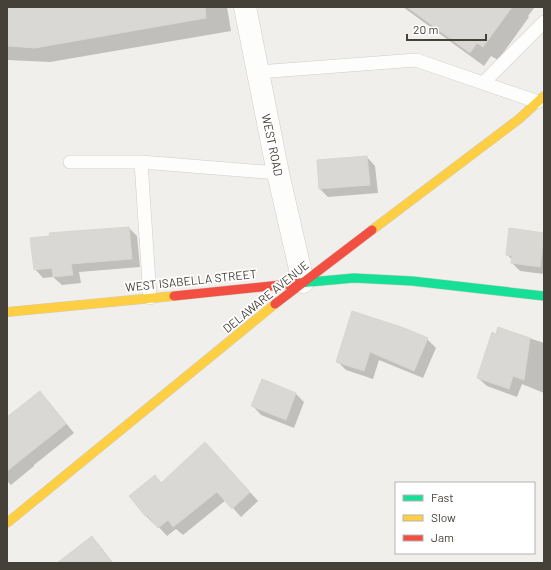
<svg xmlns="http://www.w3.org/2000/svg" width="551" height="570" font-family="Barlow,sans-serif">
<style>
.shadow{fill:#0003}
.building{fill:#dad8d4;stroke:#d9d6d1}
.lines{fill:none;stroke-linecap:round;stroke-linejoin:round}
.lane-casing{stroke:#cfcdc9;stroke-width:14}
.street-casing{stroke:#cfcdc9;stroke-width:23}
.fast-casing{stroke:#cfccc2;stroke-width:10}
.slow-casing{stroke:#cfccc2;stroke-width:10}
.jam-casing{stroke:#cfccc2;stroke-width:10}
.lane{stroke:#fdfdfc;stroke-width:13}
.street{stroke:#fdfdfc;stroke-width:22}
.fast{stroke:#16e098;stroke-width:9}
.slow{stroke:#ffcf43;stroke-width:9}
.jam{stroke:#f24e42;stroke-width:9}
.labels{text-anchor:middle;stroke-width:3.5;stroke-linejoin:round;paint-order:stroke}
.street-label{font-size:12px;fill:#464138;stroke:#fff}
</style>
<rect width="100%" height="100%" fill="#f1efeb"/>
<path class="shadow" d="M7,7H227L231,31L50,62L7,60Z
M403,7H535L528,16L529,17L498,60L491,56L484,66Z
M367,157L375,166L378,193L328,197L320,189Z
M129,228L137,236L140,267L79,272L81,283L62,285L53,277L43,278L35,269Z
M510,229L544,234V274L520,271L512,263V260L507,254Z
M499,328L544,343V393L522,384L517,397L487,386L478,378Z
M404,329L427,339L436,348L423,378L379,360L373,379L346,370L337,361Z
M40,393L48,401L74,433L34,465V466L11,485L7,481V418Z
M296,394L304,402L294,428L261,415L253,406Z
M214,452L258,501L241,517L226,500L183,535L176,529L167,536L155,523L154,524L146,516L130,496L155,477L162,483Z
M92,538L100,546L113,563H59Z"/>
<path class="building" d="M7,7H205L206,18L35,48L7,46Z
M407,7H512L483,47L477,43L470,53Z
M367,156L370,185L319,189L317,160Z
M129,227L132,259L71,264L73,275L53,277L52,268L34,270L30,238L50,236L49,233Z
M509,228L544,233L540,267L511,263L512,256L506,255Z
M352,311L404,328L428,338L414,371L370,352L364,371L336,362Z
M498,327L530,338L524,380L513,376L509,389L477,378L492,332L496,334Z
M262,379L296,393L286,420L251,406Z
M40,391L66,424L7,471V417Z
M205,442L250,492L232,509L217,492L173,527L168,520L158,528L147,515L145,516L129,496L155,475L161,483Z
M92,536L112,563H57Z"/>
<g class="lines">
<defs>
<path id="lane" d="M258,72L416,60L538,102
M483,83L544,22
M70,162H141L278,173
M141,162L150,298"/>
<path id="street" d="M245,7L278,173L303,282"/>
<path id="fast" d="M299,283L354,278L412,281L544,296"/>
<path id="slow" d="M372,230L519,119L544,96
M7,312L174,296
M7,523L275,304"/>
<path id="jam" d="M174,296L299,283
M275,304L372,230"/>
</defs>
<use href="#lane" class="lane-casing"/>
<use href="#street" class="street-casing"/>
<use href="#fast" class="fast-casing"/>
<use href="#slow" class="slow-casing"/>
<use href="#jam" class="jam-casing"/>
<use href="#lane" class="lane"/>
<use href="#street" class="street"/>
<use href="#fast" class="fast"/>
<use href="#slow" class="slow"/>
<use href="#jam" class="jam"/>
</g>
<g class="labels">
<g class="street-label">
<text transform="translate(272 145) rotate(78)" y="4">WEST ROAD</text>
<text transform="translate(191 281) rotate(-6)" y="4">WEST ISABELLA STREET</text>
<text transform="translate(266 297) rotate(-39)" y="4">DELAWARE AVENUE</text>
</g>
</g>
<rect width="551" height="570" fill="none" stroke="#464138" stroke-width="16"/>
<rect x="395" y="482" width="140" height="72" fill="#ffffff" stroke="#b5b3af"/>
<rect x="403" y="495" width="20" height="6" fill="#16e098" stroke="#b5b3af"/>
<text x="431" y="502" font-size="12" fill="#464138">Fast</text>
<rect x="403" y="515" width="20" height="6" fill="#ffcf43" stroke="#b5b3af"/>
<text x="431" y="522" font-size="12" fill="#464138">Slow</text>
<rect x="403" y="535" width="20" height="6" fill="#f24e42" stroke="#b5b3af"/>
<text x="431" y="542" font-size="12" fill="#464138">Jam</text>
<path d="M407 34v6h79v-6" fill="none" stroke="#464138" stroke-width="2"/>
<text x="413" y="34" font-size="12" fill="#464138" stroke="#ffffff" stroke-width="3" paint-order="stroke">20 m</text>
</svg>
